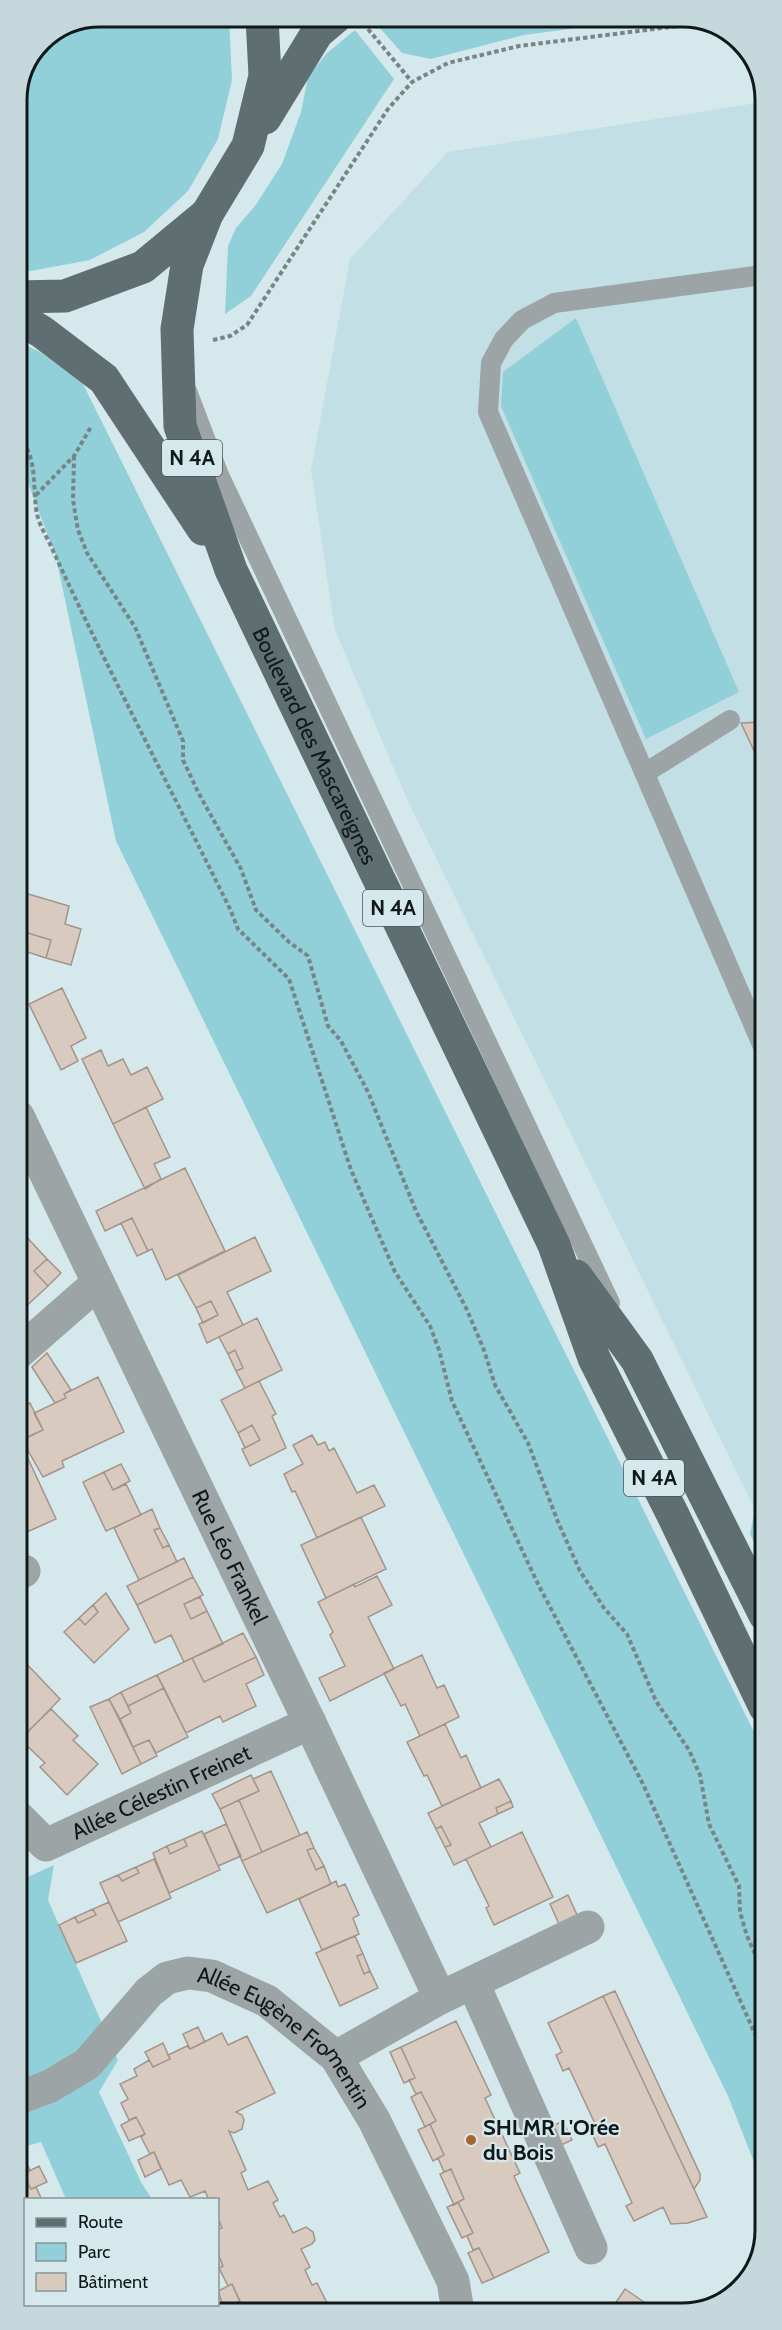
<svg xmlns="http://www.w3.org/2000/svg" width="782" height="2330" font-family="Cabin,sans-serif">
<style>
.built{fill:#c1dfe4}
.green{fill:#91d0d9}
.building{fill:#d9cac0;stroke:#a2948a;stroke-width:1.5}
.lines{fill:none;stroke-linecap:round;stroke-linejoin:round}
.path{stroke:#778587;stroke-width:4;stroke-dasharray:4.5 3;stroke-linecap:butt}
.lane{stroke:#9ca4a5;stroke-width:20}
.street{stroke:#9ca4a5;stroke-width:33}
.primary{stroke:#5f6e71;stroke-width:33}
.poi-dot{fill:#a5652e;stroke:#d5e9ec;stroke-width:2}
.labels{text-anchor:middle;stroke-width:4.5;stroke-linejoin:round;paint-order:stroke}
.shield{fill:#d5e9ec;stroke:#4c5759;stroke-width:1.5}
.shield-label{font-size:21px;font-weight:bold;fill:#11181a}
.street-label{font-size:22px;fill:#11181a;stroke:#d5e9ec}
.poi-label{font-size:22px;font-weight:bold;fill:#11181a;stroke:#d5e9ec;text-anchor:start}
.rim{fill:none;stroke:#11181a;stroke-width:3}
</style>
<rect width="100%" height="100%" fill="#d5e9ec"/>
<path class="built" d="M763,102L765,1530L406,797L335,630L311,470L350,259L448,152Z"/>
<path class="green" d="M100,17H229L232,80L218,139L188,191L144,232L90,260L31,271L17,270V95L41,41Z
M378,17H659L524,35L431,59L402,53L372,19Z
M355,30L394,79L251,296L225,314L228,246L236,228L255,206L282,164L301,112L308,77L327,53Z
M576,318L739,692L646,739L501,406L503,372Z
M17,341L40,352L82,382L765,1754V2190L728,2096L116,841L56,557L20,462L17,459Z
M765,1459V1566L750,1534Z
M54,1865L48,1900L118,2060L99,2092L141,2182L152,2199H66L41,2142L27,2146L19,2126V1881Z
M112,2305H215L220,2313H115Z"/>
<path class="building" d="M764,722V772L741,723Z
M18,891L69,906L65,924L81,929L71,965L46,958L51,940L18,930Z
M18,930L51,940L46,958L18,949Z
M62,988L86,1038L71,1046L78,1061L61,1070L29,1004Z
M101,1050L108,1066L123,1059L131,1075L147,1067L163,1099L113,1124L82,1059Z
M146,1107L170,1157L154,1164L161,1179L145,1189L113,1124Z
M185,1168L225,1251L166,1280L152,1249L148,1251L132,1218L105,1231L96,1211Z
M132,1218L148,1251L137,1256L121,1223Z
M22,1232L47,1259L34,1271L48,1286L21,1311L18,1308V1237Z
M255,1237L271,1271L227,1292L243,1325L207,1343L199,1324L218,1315L211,1301L196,1308L178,1275Z
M47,1259L61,1273L48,1286L34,1271Z
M211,1301L218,1315L203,1323L196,1308Z
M257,1318L282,1370L245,1388L236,1371L243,1368L235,1350L228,1354L219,1337Z
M235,1350L243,1368L236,1371L228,1354Z
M47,1353L71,1390L64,1394L66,1398L55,1403L32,1367Z
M98,1377L124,1432L62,1461L64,1467L43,1477L22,1440L43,1430L34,1413L66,1398L64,1394Z
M259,1381L276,1414L272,1416L286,1448L250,1466L242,1449L260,1440L252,1425L238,1433L221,1400Z
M30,1403L43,1430L23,1439L18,1428V1408Z
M252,1425L260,1440L245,1448L238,1433Z
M312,1435L318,1445L325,1442L329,1451L334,1448L357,1493L374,1485L385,1506L317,1538L295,1491L292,1492L284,1474L303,1464L293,1445Z
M25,1452L56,1519L18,1536V1456Z
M121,1464L130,1481L113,1490L104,1472Z
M104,1472L113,1490L126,1484L141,1515L106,1531L83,1482Z
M152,1509L160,1528L154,1530L163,1548L169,1545L177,1562L139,1580L114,1528Z
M361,1517L386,1569L326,1598L301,1545Z
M160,1528L169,1545L163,1548L154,1530Z
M184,1558L193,1577L137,1605L127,1586Z
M377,1576L392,1605L368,1617L394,1669L330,1701L319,1678L345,1666L330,1635L333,1632L318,1602L354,1584L355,1587Z
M193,1577L203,1595L184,1604L191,1619L207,1611L223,1644L184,1662L171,1635L155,1643L137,1605Z
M106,1593L129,1629L94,1663L64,1632L79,1618L85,1625L98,1612L93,1605Z
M200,1597L207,1611L191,1619L184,1604Z
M93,1605L98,1612L85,1625L79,1618Z
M243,1633L256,1657L204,1682L192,1658Z
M422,1655L437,1688L444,1685L459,1717L420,1736L405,1704L401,1706L384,1673Z
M256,1657L264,1675L246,1684L256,1706L223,1722L220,1716L186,1733L157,1675L192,1658L204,1682Z
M21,1658L60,1699L19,1741V1660Z
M157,1675L164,1688L128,1706L121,1692Z
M164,1688L188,1737L156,1753L149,1740L133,1747L120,1719L131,1713L128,1706Z
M121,1692L131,1713L120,1719L109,1699Z
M109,1699L141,1764L122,1774L90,1707Z
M51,1709L78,1736L73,1740L98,1764L67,1795L40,1767L45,1763L20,1739Z
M445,1724L461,1758L466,1755L481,1788L442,1806L427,1775L424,1776L407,1742Z
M149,1740L157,1756L141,1764L133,1747Z
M271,1771L300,1835L262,1852L239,1800L259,1791L253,1779Z
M251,1775L259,1791L220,1809L212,1794Z
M499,1779L511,1801L496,1808L498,1814L479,1823L491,1847L454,1865L445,1847L451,1845L441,1826L436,1829L428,1813Z
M239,1800L262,1852L242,1861L220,1809Z
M511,1801L513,1807L498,1814L496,1808Z
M226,1824L241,1856L218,1866L204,1834Z
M441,1826L451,1845L445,1847L436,1829Z
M202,1831L220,1870L169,1893L153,1853L167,1846L170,1854L187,1846L184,1839Z
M307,1832L314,1848L307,1850L316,1870L324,1866L331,1884L267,1913L242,1861Z
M522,1832L553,1897L494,1925L486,1908L489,1906L466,1859Z
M184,1839L187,1846L170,1854L167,1846Z
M314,1848L324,1866L316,1870L307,1850Z
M154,1859L171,1898L118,1922L100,1883L118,1875L122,1881L139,1873L136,1867Z
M136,1867L139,1873L122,1881L118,1875Z
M336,1881L338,1887L345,1884L359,1915L353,1918L359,1934L322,1950L299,1899Z
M568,1895L577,1915L559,1924L550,1904Z
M109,1902L127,1941L76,1963L59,1925L75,1917L78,1923L96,1915L93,1909Z
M93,1909L96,1915L78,1923L75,1917Z
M355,1936L363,1954L357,1956L364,1974L370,1971L378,1988L340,2006L316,1953Z
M363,1954L370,1971L364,1974L357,1956Z
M615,1991L700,2174V2180L694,2189L603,1996Z
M603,1996L694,2189L707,2217L688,2223L671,2224L663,2207L634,2221L626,2206L632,2203L605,2144L598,2147L591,2131L597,2128L569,2068L563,2071L556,2055L562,2052L548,2023Z
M456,2021L491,2095L485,2098L520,2173L514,2176L549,2252L494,2278L479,2248L473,2250L467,2236L473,2233L458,2202L464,2199L451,2169L444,2172L438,2158L444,2155L430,2124L436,2121L421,2092L416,2094L409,2080L415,2078L401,2047Z
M198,2027L205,2042L190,2049L183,2034Z
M222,2033L228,2045L247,2036L275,2093L236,2112L242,2115L244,2120L242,2129L234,2133L229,2131L246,2170L241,2173L248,2190L268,2181L278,2200L273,2203L280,2217L284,2215L293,2233L306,2227L313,2232L315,2240L312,2244L301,2249L310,2267L305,2270L312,2285L317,2283L327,2303L308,2312L245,2313L232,2284L228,2286L219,2268L223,2266L218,2254V2229L222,2228L218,2218V2200H209L205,2191L190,2197L181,2180L169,2185L154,2152L150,2154L141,2137L145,2134L136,2117L129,2120L121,2103L128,2099L120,2084L137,2076L134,2069L149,2060L153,2067L170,2059L168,2055L187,2046L190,2049Z
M163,2043L170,2059L153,2067L145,2052Z
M401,2047L415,2078L404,2083L390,2052Z
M421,2092L436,2121L425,2127L411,2097Z
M136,2117L145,2134L129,2141L121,2125Z
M563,2121L572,2140L551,2150L542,2131Z
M430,2124L444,2155L433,2161L418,2130Z
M154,2152L161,2169L145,2177L138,2160Z
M21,2153L30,2170L23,2174L31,2189L36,2187L42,2200H26V2261L19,2251V2154Z
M39,2166L47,2182L31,2189L23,2174Z
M451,2169L464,2199L454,2205L440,2174Z
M458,2202L473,2233L462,2238L447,2207Z
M479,2248L494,2278L482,2283L468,2253Z
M218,2254L223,2266L218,2269Z
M232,2284L240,2301L224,2308L218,2291Z
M625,2289L657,2311H610Z"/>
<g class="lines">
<path class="path" d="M368,29L412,82
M213,340L230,336L247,325L388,109L412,82L448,63L519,46L702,23
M17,437C39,453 32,491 37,514C39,524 45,534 50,544C106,667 170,787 230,909L238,929L289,979L351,1170L395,1272L430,1326L439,1350L452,1401L538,1584L643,1784L765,2056
M74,456L73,500L78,530L87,553L135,627L183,741V760L199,794L241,869L256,910L289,942L308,956L328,1026L341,1041L368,1092L416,1211L467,1310L484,1350L495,1385L528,1443L558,1522L580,1571L604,1608L627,1634L656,1701L689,1750L700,1775L709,1824L739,1886L740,1912L747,1936L765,1976
M36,495L74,456L91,427"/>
<path class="lane" d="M763,275L554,303L522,320L504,339L491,363L488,412L764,1049
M187,391L219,475L610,1303
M645,773L730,720"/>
<g class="street">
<path id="s1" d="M18,1116L310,1723L440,1998"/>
<path d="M18,1353L98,1283"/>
<path d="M18,1572L24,1571"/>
<path id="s2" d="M19,1818L46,1845L310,1723"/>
<path d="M473,1983L591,2248"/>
<path d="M336,2057L440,1998L588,1927"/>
<path id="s3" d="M19,2098L50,2086L87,2064L149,1992L167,1978L188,1973L212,1976L267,2001L336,2057L374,2120L453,2281L458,2312"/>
</g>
<g class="primary">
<path d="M265,118L317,33L336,17"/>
<path id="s4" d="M207,214L187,265L177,329L180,426L231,570L554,1245L594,1358L672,1513L765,1707"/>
<path d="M17,297L65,296L143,267L207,214L248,146L265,76L262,17"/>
<path d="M17,317L42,332L104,379L203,529"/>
<path d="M576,1276L637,1360L765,1615"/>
</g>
</g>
<circle class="poi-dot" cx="471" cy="2140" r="6"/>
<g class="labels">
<g class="shield">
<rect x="162" y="440" width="60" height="36" rx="4.5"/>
<rect x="363" y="890" width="60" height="36" rx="4.5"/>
<rect x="624" y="1460" width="60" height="36" rx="4.5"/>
</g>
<g class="shield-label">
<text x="192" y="465">N 4A</text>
<text x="393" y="915">N 4A</text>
<text x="654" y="1485">N 4A</text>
</g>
<g class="street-label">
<text dy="8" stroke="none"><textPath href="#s4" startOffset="564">Boulevard des Mascareignes</textPath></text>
<text dy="8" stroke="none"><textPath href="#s1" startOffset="489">Rue Léo Frankel</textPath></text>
<text dy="8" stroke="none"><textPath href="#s2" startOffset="165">Allée Célestin Freinet</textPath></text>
<text dy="8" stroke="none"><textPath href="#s3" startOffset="336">Allée Eugène Fromentin</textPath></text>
</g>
<g class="poi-label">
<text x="483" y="2135">SHLMR L'Orée<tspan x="483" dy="25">du Bois</tspan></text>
</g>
</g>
<path d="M0 0H782V2330H0ZM100 27H682A73 73 0 0 1 755 100V2230A73 73 0 0 1 682 2303H100A73 73 0 0 1 27 2230V100A73 73 0 0 1 100 27Z" fill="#c5d8db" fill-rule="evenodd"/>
<path class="rim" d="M100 27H682A73 73 0 0 1 755 100V2230A73 73 0 0 1 682 2303H100A73 73 0 0 1 27 2230V100A73 73 0 0 1 100 27Z"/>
<rect x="24" y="2198" width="195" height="108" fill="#d5e9ec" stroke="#879598" stroke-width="1.5"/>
<rect x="36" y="2218" width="30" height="9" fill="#5f6e71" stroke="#879598" stroke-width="1.5"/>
<text x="78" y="2228" font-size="18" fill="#11181a">Route</text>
<rect x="36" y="2243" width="30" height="18" fill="#91d0d9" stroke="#879598" stroke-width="1.5"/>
<text x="78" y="2258" font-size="18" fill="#11181a">Parc</text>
<rect x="36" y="2273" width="30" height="18" fill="#d9cac0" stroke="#879598" stroke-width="1.5"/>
<text x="78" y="2288" font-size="18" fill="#11181a">Bâtiment</text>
</svg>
